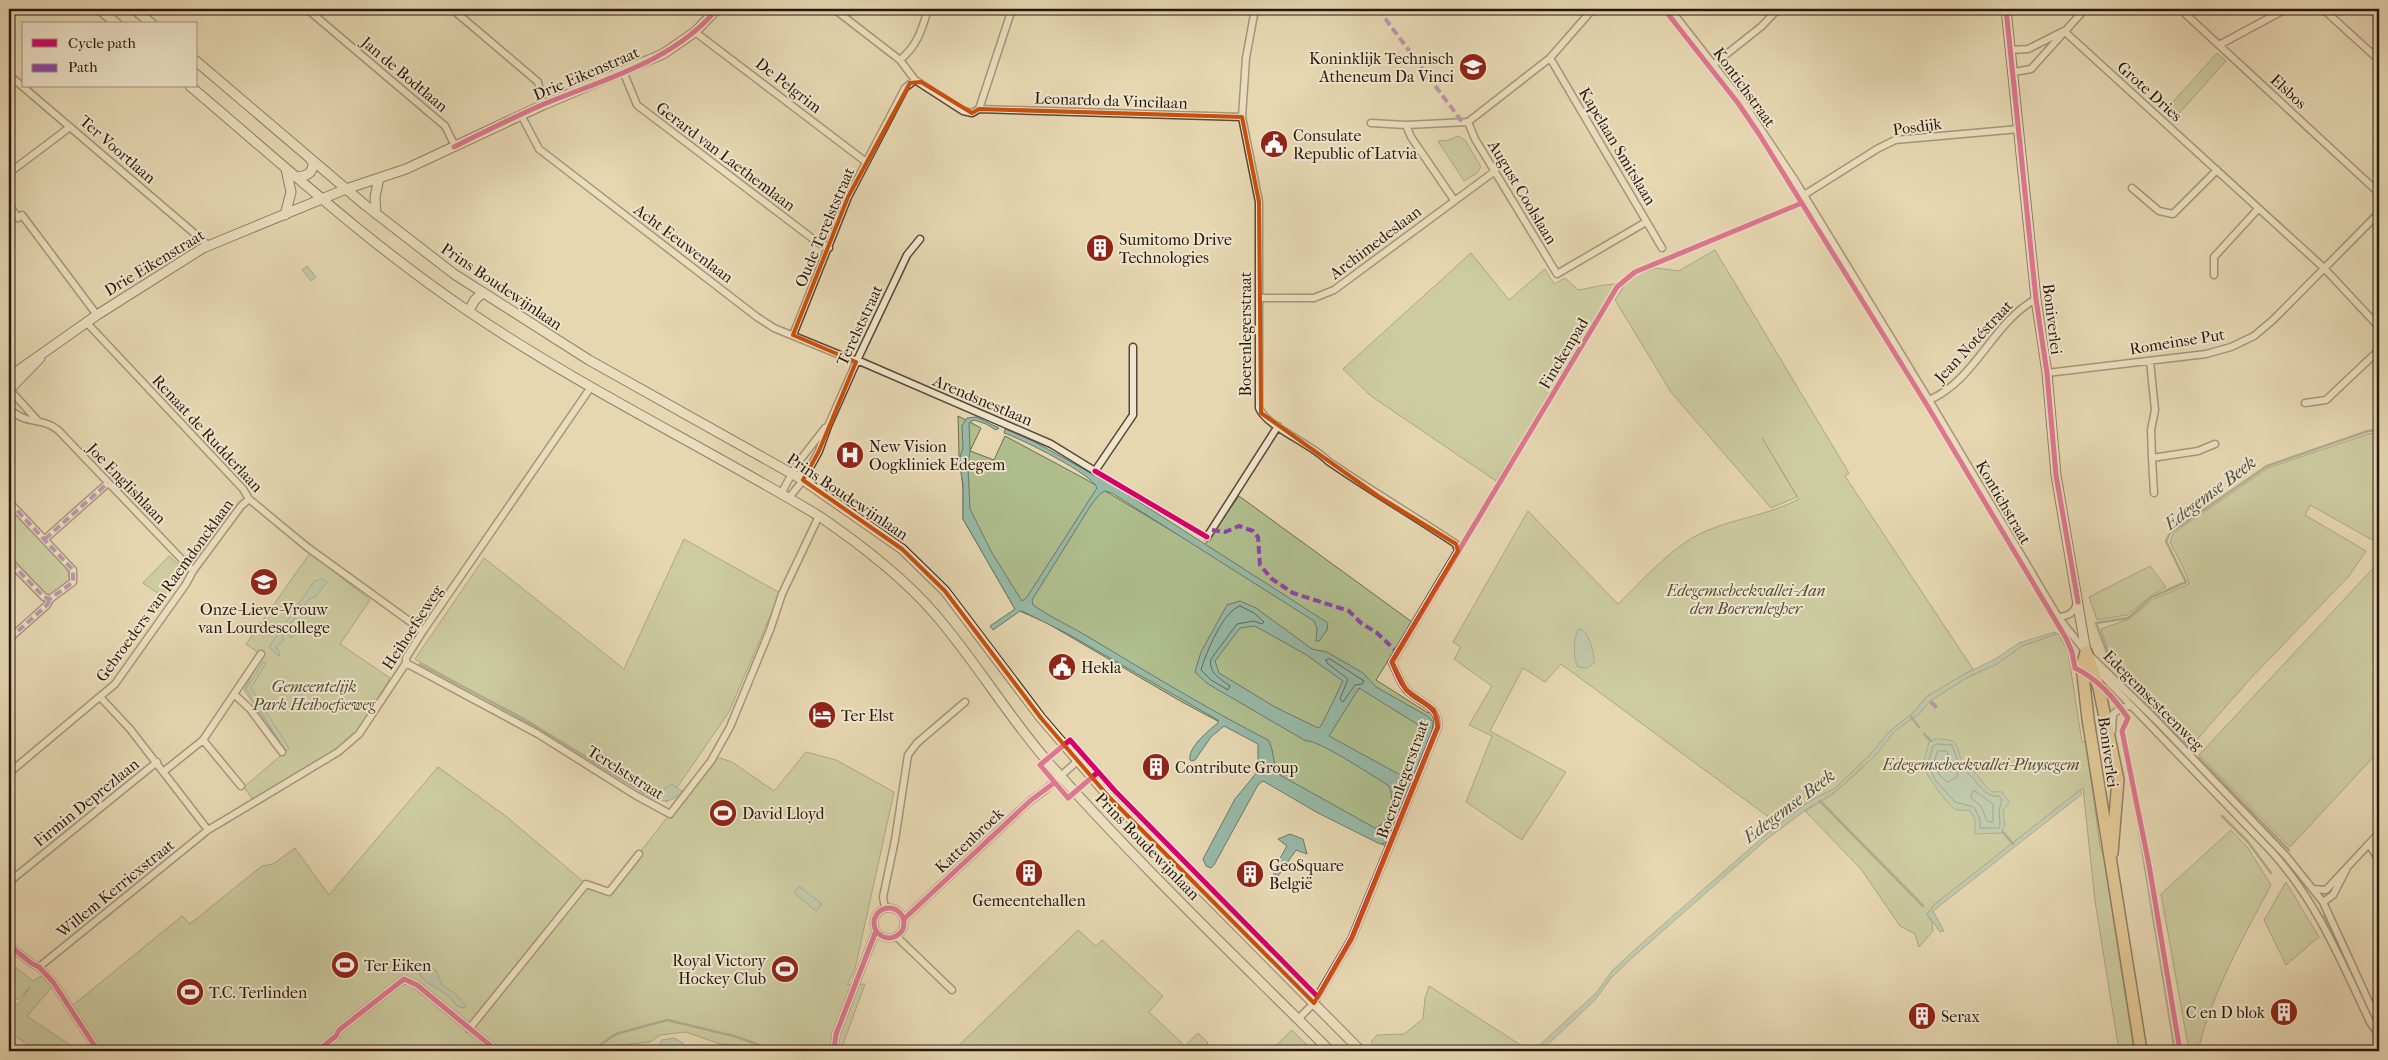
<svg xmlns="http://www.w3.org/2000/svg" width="2388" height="1060" font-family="'IM FELL French Canon',serif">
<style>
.green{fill:#b0bf8f;stroke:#6c6b4f}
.water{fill:#97baa8;stroke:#6b796b;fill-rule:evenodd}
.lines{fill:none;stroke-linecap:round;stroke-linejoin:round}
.shore{stroke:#60685c;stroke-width:1}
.stream{stroke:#6b796b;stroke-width:2.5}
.street-casing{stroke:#584738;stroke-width:9}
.secondary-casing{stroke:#28170f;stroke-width:11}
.highway-casing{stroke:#28170f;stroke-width:14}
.street{stroke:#efe5cc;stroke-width:6}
.secondary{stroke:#efe5cc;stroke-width:9}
.highway{stroke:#e3bc78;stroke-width:11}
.quiet{stroke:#8e44ad;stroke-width:4;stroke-dasharray:8 4;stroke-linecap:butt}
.cycleway-casing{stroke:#efe5cc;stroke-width:8}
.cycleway{stroke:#d6006c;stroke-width:5}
.marked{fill:none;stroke:#cb4f0c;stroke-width:4;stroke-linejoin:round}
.labels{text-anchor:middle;stroke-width:4;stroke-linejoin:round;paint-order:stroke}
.poi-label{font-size:16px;fill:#28170f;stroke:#efe5cc;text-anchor:start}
.street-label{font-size:16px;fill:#28170f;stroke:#efe5cc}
.park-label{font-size:16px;font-style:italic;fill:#514935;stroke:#efe5cc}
.water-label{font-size:18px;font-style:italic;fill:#4f5045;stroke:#efe5cc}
</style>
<rect width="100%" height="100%" fill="#e6d7b1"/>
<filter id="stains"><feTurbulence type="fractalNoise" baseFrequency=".004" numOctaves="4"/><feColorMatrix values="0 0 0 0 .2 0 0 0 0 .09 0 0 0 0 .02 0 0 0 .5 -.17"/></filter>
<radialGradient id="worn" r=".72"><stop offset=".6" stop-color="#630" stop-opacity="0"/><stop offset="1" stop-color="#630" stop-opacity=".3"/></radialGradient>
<path class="green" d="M2217,53L2226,61L2173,120L2164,112Z
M1458,136L1465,140L1481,167L1477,173L1464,181L1438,141L1449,140Z
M1715,250L1849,473L1845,476L1973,669L1926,697L1915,711L1888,733L1869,756L1834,789L1810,801L1778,824L1561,664L1545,682L1523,668L1490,731L1566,772L1522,840L1466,802L1492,736L1469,725L1492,686L1454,659L1461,647L1453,642L1528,511L1618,604C1643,580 1674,544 1706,531C1736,518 1769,515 1799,499L1762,438L1797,497L1771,508L1671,392L1615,300L1628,280L1638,274L1656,268L1679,271Z
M1471,253L1509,300L1545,269L1554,284L1565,278L1578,290C1592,288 1604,284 1617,284L1496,481L1371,396L1343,369Z
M958,416L981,428L970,451L994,460L1005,436L1087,480L1202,549L1239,496L1412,622L1376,680L1428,713L1434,710L1439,721L1390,849L1264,770L1272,750L1182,702L1047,623L1015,609L963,519V488L959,455Z
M2379,433V535L2376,542L2310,505L2305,515L2366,551L2349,576L2251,678L2192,745L2110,658L2101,629L2129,619L2154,599L2189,584C2188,575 2175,552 2170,542L2173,534L2178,530L2268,468L2368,434Z
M9,506L66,566L70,580L52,596H46L9,558Z
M684,539L780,593L729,712L667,802L415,659L484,558L624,669Z
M310,553L370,600L340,644L390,678L357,733L338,750L253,800L244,787L286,751L244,690L262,655L246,644Z
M169,556L184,569V574L166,599L143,583Z
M2379,562V751L2290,847L2199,755Z
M2150,566L2166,587L2152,595L2127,615L2097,620L2089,597Z
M2058,633L2068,652L2082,742L2086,741L2100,846L2104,859L2134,1051H2119L2095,901L2083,788L1935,904L1927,914L1932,922L1933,931L1919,947L1915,934L1900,926L1861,869L1805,811L1832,795L1862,768L1895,731L1920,713L1930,701L1968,677L1997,664L2022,646Z
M806,752L836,760L894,792L855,969L847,985L865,984L842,1047L844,1051H758L745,1046L720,1044L686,1032L660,1035L650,1042L611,1046L604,1051H101L72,1006L182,916L190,924L262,866L273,864L295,848L329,895L438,767L507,817L586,884L609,892L711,761L720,758L732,762L774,791Z
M2232,802L2287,861L2285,863L2229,804Z
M2231,830L2248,848L2271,885C2243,938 2212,992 2198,1051H2189L2161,894Z
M2286,882L2319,937L2286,965L2264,920Z
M2326,914L2358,981L2354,983L2323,915Z
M1078,930L1096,946L1102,940L1163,996L1149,1012L1185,1046L1198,1033L1208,1043L1199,1051H953Z
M9,962L33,981L41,976L52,987L27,1016L79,1051H38L9,1032V999L18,1005L30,987L18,1000L9,992Z
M1429,986L1530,1051H1380L1371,1042L1377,1035L1404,1034L1423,1019L1425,998Z
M1292,1030L1313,1051H1270Z"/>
<path class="water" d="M307,266L316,277L311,281L302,270Z
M976,417L999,428L996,430L986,424L974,420L969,423L970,450L968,468L970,509L992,553L1022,601L1027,597L1097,488C1094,475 1020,438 1004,433L1005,429L1033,441L1116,487L1328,623L1327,630L1319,641H1316L1317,628L1314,621L1112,493L1105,491L1100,494L1091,505L1032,600L1033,605C1051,618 1073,627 1092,639C1150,674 1208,709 1268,740C1275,750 1271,762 1280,775L1375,828C1390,822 1395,799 1389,786C1376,778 1316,738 1306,741L1208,684L1195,672L1201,652L1227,605L1240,601L1256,608L1312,649L1327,652L1363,673L1376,687L1429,717L1433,722L1432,731L1388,842L1380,844L1318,813L1263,781L1258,785L1214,865L1211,868L1206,866L1203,859L1235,799L1258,771V744L1224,726L1211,737L1195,760L1192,761L1190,760C1188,747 1208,731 1218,723V720L1068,634L1024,612L1020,611L993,630L990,626L1015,609L963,519V484L959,460L963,448L962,426L967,418ZM1255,626L1305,654L1343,681L1321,726L1318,728L1275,707L1219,673L1215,661L1240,628ZM1359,688L1425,729L1404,777L1329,736Z
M321,578L327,582L315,597L309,599L287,628L295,634L291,638L285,633L282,637L284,640L276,647L280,653L279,656L269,647L315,580L318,581Z
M1579,629L1583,630C1589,635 1595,655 1594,663L1587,668L1578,667C1573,659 1573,636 1579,629Z
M2055,632L2057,634L2022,646L1997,664L1968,677L1930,701L1920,713L1895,731L1875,756L1836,791L1811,806L1767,839L1632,958L1611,978L1595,1000L1541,1051H1533L1597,992L1612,971L1642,943L1778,824L1810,801L1834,789L1869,756L1888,733L1915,711L1926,697L1963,675L1995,659L2019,643Z
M263,662L266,663L251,688L289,748L286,751L246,689Z
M1935,739C1962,739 1954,744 1963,763C1976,769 1987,792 1994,792C1997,792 1999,791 2002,792L2009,802L2003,811L2005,825L2001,833L1975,834V820L1970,810C1966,810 1961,811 1957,810C1948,807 1926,775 1923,765L1929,742Z
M672,784L682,791C674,805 655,802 644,793H657Z
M2080,790L2082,794L1933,911L1944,931L1940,932L1927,914L1935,904Z
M1290,834L1303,839L1307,854L1296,850L1278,876L1273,873L1276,869L1275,867L1287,846L1278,839Z
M799,886L822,904L816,911L794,893Z
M426,966L436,970L442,985L457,995L466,1006L463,1008L457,1006C447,989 430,989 420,975L422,968Z
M674,1038L683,1043L687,1051H655L662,1040Z"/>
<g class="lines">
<path class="shore" d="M1240,606L1254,613L1264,622L1262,624L1254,621L1237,624L1211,659C1208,672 1220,679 1230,686L1228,690L1211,680L1201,670C1206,653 1223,611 1240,606Z
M1330,659L1364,681L1362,684L1355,685L1343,702L1340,699L1348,679L1327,663L1326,660Z
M1937,744L1952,745L1960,767C1975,775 1983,799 1999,796L2002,799L1999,810L2000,824L1999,828H1980V819L1974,807L1955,802L1935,780L1928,763L1933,746Z
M1938,751H1947L1953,768L1958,774L1957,777L1948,782L1940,776L1934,763Z
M1975,791L1993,804V822L1987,821L1981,806L1971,798L1972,792Z"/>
<path class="stream" d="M420,664L524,719L644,793
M1911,717L1919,727
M1924,734L1931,741
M2121,737L2138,818
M2191,749L2131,687L2126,677L2109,658L2096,623L2128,618L2152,597L2186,582L2166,541L2170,533L2267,466L2368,431L2379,430
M2198,757L2289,850
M1820,801L1923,906
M2222,816L2248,842L2271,873
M2139,830L2175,1051
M2003,832L2013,844
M2327,921L2363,997
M591,1051L616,1034L667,1020L734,1036L762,1046L770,1051"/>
<defs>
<path id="street" d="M307,9L445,126L455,146
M452,9L538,82L543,105
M834,9L900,60L915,80
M1255,9L1246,58L1242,117L1259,202V408C1267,427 1312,444 1328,461C1370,490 1414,516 1456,544L1458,551L1392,662C1396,670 1400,683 1407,690C1419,703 1441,706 1438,727L1352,938L1314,1003L1298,1019
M1670,9L1744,104L1796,182L1929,400L2058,617L2086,652L2155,719L2287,857L2323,902L2379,1024
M2180,9L2379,193
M2323,9L2379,60
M2064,31L2324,268L2379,327
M695,32L866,162
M2219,45L2286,9
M2011,50L2028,49L2064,31
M1550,58L1662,248
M900,60C917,46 922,30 928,9
M1714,64L1762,26L1778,9
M623,71L637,105L817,242L829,248
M2014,72L2031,69L2085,9
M9,75L208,245
M915,80L963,111L972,113L979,109
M979,109L1242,117
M979,109L1012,9
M521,115L539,149L757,317L774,328L850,359L857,360L1051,444L1095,471L1133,415V347
M1468,122L1475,139L1557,274L1646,222
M1371,123L1406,125L1468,122L1550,58L1593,9
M1406,125L1411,137L1454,200
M9,173L70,127
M2132,188L2159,211L2173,214L2217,170
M1804,195L1877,149L1895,140L2019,129
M9,205L18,218L22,215L97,315
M2214,275V257L2258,209
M1259,298H1314L1334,290L1495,171
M87,323L243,489L249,499L307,547L423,631
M793,335L848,197L905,88L915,80
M2150,361L2155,410L2151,430L2152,458L2198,451L2215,444
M2047,373L2206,354L2231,347L2254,336L2273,320L2379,213
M9,389L38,421
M1929,400C1976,380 1992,323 2036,299
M2305,403L2326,400L2379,350
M9,408C26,426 40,416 58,430L193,571
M2152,458L2154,493
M781,494L797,464L825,428
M789,498L803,480L819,451L828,426L860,354L907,255L920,239
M9,502L73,570V582L50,599L44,597L9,561
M1207,537L1278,426
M45,539L108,483
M2058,617C2069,616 2074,613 2077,603
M9,639L47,605L50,599
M406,663L538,734L635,795L670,814L711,761L730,727L770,630L782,594L819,516
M2097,670L2272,852C2317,902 2341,961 2370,1022L2379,1035
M234,694L261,654
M101,698L130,729L208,830
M2112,731L2113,714L2121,708L2130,706
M203,740L241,786
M163,772L203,740L234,694L250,709L282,752
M9,773L115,684L186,584L193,571L241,506L249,499
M2369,844L2379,860
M9,882L157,762
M2313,889L2326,890L2379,833
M2323,902L2333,895L2346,870
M874 923a15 15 0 1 1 30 0a15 15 0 1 1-30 0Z
M885,908L883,897L895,840L908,755L917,743L965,702
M904,919L1030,801L1044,791L1083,756
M897,937L952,990
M9,945L31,963L39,967L53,982L98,1051
M39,967L208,830L338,752L359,734L406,663V658L423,631L591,387
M469,1029L586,884L609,892L639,854
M317,1051L336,1036L339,1030L404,979L417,985L497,1051
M834,1051L836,1034L876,931"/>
<path id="secondary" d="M99,9L117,24
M134,9L152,24
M2006,9L2036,299L2047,373L2056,475L2086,652
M196,61L365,205L454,274L589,360L803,480L902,549L945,591L1041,718L1109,797L1361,1051
M190,86C281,163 369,244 468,311C580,387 703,446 819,516C860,544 901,575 934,613C975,660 1007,715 1048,762C1137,863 1235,956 1330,1051
M296,177C306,176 313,174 313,163L311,160
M376,214L375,197L379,178
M285,215L291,192L286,169
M469,311L474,301L482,293
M9,377L97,315L203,248L346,189L406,169L543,105L663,54L695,32L717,9
M9,390L40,358"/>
<path id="highway" d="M2086,652L2082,666L2088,719L2141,1051
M2086,652L2099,688L2118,780L2112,853"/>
</defs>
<use href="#street" class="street-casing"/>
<use href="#secondary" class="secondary-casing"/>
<use href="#highway" class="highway-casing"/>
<use href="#street" class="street"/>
<use href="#secondary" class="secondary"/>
<use href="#highway" class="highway"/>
<path class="quiet" d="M1378,9L1463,123
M9,502L73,570V582L50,599L44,597L9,561
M1212,530L1225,532L1239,526L1253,531L1258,537L1260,565L1272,579L1293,593L1349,611L1361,623L1377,633L1397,652
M45,539L108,483
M9,639L47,605L50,599
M1931,702L1937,708"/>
<defs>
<path id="cycleway" d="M1664,9L1738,103L1759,134L1925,402L2066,638L2072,652L2075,668C2098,679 2114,698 2128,718L2122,731L2149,865L2180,1051
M2006,9L2036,299L2047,373L2056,475L2078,602
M454,147C484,132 514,117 544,104C605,79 674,61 717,9
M1095,471L1207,537
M1098,772L1068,798L1040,765L1070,740L1115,791L1318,997L1352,938L1438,727C1441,706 1419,703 1407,690C1400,683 1396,670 1392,662L1617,287L1635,272L1802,203
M874 923a15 15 0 1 1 30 0a15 15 0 1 1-30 0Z
M904,919L1030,801L1054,783
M9,945L31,963L39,967L53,982L98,1051
M317,1051L336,1036L339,1030L404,979L417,985L497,1051
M834,1051L836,1034L876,931"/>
</defs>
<use href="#cycleway" class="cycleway-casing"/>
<use href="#cycleway" class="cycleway"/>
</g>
<path d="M0 0H2388V1060H0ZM921,82L972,113L979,109L1242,117L1259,202L1261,413L1378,496L1456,544L1458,551L1392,662L1406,690L1434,710L1438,727L1352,938L1314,1003L1109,797L1041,718L945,591L902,549L803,480L819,451L856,362L793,335L848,197L910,83Z" fill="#e6d7b1" fill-opacity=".55" fill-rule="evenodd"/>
<path class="marked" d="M921,82L972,113L979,109L1242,117L1259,202L1261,413L1378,496L1456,544L1458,551L1392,662L1406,690L1434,710L1438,727L1352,938L1314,1003L1109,797L1041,718L945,591L902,549L803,480L819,451L856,362L793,335L848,197L910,83Z"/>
<defs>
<symbol id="school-disc" viewBox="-11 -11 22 22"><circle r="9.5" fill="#8f2418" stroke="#efe5cc"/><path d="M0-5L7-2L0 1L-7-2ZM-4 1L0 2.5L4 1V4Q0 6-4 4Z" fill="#fff"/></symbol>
<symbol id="civic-disc" viewBox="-11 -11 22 22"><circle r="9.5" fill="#8f2418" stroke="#efe5cc"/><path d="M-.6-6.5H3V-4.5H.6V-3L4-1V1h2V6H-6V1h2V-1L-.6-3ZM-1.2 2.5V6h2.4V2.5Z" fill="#fff"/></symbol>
<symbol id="building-disc" viewBox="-11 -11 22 22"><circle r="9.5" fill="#8f2418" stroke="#efe5cc"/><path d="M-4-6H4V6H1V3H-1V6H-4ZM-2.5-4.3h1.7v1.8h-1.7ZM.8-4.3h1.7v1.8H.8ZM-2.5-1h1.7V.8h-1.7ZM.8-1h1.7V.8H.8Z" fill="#fff"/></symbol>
<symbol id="hospital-disc" viewBox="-11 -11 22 22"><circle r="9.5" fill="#8f2418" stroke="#efe5cc"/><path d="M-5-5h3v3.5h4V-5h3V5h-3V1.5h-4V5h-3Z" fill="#fff"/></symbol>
<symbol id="hotel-disc" viewBox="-11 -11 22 22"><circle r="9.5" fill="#8f2418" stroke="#efe5cc"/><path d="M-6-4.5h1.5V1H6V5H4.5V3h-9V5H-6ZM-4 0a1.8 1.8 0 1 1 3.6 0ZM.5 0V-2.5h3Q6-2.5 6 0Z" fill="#fff"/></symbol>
<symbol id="stadium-disc" viewBox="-11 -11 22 22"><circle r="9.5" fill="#8f2418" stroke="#efe5cc"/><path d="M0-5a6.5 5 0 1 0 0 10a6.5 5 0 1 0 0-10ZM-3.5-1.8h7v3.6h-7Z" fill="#fff"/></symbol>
</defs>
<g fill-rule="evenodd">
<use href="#school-disc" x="1457" y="51" width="32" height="32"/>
<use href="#civic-disc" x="1258" y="128" width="32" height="32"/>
<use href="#building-disc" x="1084" y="232" width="32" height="32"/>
<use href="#hospital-disc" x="834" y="439" width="32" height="32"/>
<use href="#school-disc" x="248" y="566" width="32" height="32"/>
<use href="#civic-disc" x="1046" y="651" width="32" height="32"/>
<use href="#hotel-disc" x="806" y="699" width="32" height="32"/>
<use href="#building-disc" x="1140" y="751" width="32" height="32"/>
<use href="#stadium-disc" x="707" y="797" width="32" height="32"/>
<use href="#building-disc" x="1013" y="857" width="32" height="32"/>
<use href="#building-disc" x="1234" y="858" width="32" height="32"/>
<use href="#stadium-disc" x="329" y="949" width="32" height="32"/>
<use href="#stadium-disc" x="769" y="953" width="32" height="32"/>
<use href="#stadium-disc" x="174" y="976" width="32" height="32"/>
<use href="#building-disc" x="2268" y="996" width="32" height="32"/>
<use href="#building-disc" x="1906" y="1000" width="32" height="32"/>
</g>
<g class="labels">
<g class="poi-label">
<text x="1454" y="64" text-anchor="end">Koninklijk Technisch<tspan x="1454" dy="18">Atheneum Da Vinci</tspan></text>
<text x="1293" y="141">Consulate<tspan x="1293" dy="18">Republic of Latvia</tspan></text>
<text x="1119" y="245">Sumitomo Drive<tspan x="1119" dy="18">Technologies</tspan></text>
<text x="869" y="452">New Vision<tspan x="869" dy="18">Oogkliniek Edegem</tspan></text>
<text x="264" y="615" text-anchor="middle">Onze-Lieve-Vrouw<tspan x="264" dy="18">van Lourdescollege</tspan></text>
<text x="1081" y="673">Hekla</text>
<text x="841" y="721">Ter Elst</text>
<text x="1175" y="773">Contribute Group</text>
<text x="742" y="819">David Lloyd</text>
<text x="1269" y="871">GeoSquare<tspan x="1269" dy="18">België</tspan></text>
<text x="1029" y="906" text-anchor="middle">Gemeentehallen</text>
<text x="766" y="966" text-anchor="end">Royal Victory<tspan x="766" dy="18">Hockey Club</tspan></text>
<text x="364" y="971">Ter Eiken</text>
<text x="209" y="998">T.C. Terlinden</text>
<text x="2265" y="1018" text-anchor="end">C en D blok</text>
<text x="1941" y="1022">Serax</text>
</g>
<g class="street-label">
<text transform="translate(586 73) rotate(-23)" y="6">Drie Eikenstraat</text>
<text transform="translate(405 74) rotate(40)" y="6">Jan de Bodtlaan</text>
<text transform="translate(789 85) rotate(38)" y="6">De Pelgrim</text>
<text transform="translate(1745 87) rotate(54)" y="6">Kontichstraat</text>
<text transform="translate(2150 91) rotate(42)" y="6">Grote Dries</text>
<text transform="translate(2289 91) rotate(43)" y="6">Elsbos</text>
<text transform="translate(1111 100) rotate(2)" y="6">Leonardo da Vincilaan</text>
<text transform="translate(1917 126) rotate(-8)" y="6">Posdijk</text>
<text transform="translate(1618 146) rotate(59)" y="6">Kapelaan Smitslaan</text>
<text transform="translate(118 149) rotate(41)" y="6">Ter Voortlaan</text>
<text transform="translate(726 156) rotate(37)" y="6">Gerard van Laethemlaan</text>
<text transform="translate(1523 192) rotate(59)" y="6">August Coolslaan</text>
<text transform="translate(824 227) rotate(-67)" y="6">Oude Terelststraat</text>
<text transform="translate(1375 242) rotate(-37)" y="6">Archimedeslaan</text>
<text transform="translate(684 243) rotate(37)" y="6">Acht Eeuwenlaan</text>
<text transform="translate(154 262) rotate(-31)" y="6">Drie Eikenstraat</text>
<text transform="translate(502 286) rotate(34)" y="6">Prins Boudewijnlaan</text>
<text transform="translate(2053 319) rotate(83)" y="6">Boniverlei</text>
<text transform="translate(859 325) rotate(-65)" y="6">Terelststraat</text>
<text transform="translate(1245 334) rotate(-90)" y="6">Boerenlegerstraat</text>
<text transform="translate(1973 341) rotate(-47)" y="6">Jean Notéstraat</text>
<text transform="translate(2177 341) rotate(-9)" y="6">Romeinse Put</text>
<text transform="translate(1563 353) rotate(-59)" y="6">Finckenpad</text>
<text transform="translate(983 400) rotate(23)" y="6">Arendsnestlaan</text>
<text transform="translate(208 433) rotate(47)" y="6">Renaat de Rudderlaan</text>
<text transform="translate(127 483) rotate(46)" y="6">Joe Englishlaan</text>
<text transform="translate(848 496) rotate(34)" y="6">Prins Boudewijnlaan</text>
<text transform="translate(2004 502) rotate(60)" y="6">Kontichstraat</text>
<text transform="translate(164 590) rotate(-54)" y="6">Gebroeders van Raemdoncklaan</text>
<text transform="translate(412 627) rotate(-57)" y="6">Heihoefseweg</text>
<text transform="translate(2154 700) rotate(45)" y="6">Edegemsesteenweg</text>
<text transform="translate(2109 752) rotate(82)" y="6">Boniverlei</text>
<text transform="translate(626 772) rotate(32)" y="6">Terelststraat</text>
<text transform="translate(1402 779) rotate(-70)" y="6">Boerenlegerstraat</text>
<text transform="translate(86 802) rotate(-39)" y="6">Firmin Deprezlaan</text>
<text transform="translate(969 840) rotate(-43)" y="6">Kattenbroek</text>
<text transform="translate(1148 846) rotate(46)" y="6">Prins Boudewijnlaan</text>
<text transform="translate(115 888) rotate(-39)" y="6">Willem Kerricxstraat</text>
</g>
<g class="park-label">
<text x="1746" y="596">Edegemsebeekvallei-Aan<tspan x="1746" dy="18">den Boerenlegher</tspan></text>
<text x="314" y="692">Gemeentelijk<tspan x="314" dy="18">Park Heihoefseweg</tspan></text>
<text x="1981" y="770">Edegemsebeekvallei-Pluysegem</text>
</g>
<g class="water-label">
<text transform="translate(2210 493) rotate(-37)" y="6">Edegemse Beek</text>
<text transform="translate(1789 806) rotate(-37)" y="6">Edegemse Beek</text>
</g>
</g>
<rect width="2388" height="1060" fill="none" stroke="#e6d7b1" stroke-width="30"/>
<rect x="10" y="10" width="2368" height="1040" fill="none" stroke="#28170f" stroke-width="2.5"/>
<rect x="15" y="15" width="2358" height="1030" fill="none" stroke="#28170f"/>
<rect x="22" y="22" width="175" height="65" fill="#efe5cc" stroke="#9f9380"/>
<rect x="32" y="39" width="25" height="8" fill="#d6006c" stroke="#9f9380"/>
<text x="68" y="48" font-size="15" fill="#28170f">Cycle path</text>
<rect x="32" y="64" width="25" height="8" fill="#8e44ad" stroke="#9f9380"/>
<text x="68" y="72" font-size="15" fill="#28170f">Path</text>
<rect width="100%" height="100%" filter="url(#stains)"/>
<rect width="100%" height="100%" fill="url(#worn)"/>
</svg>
